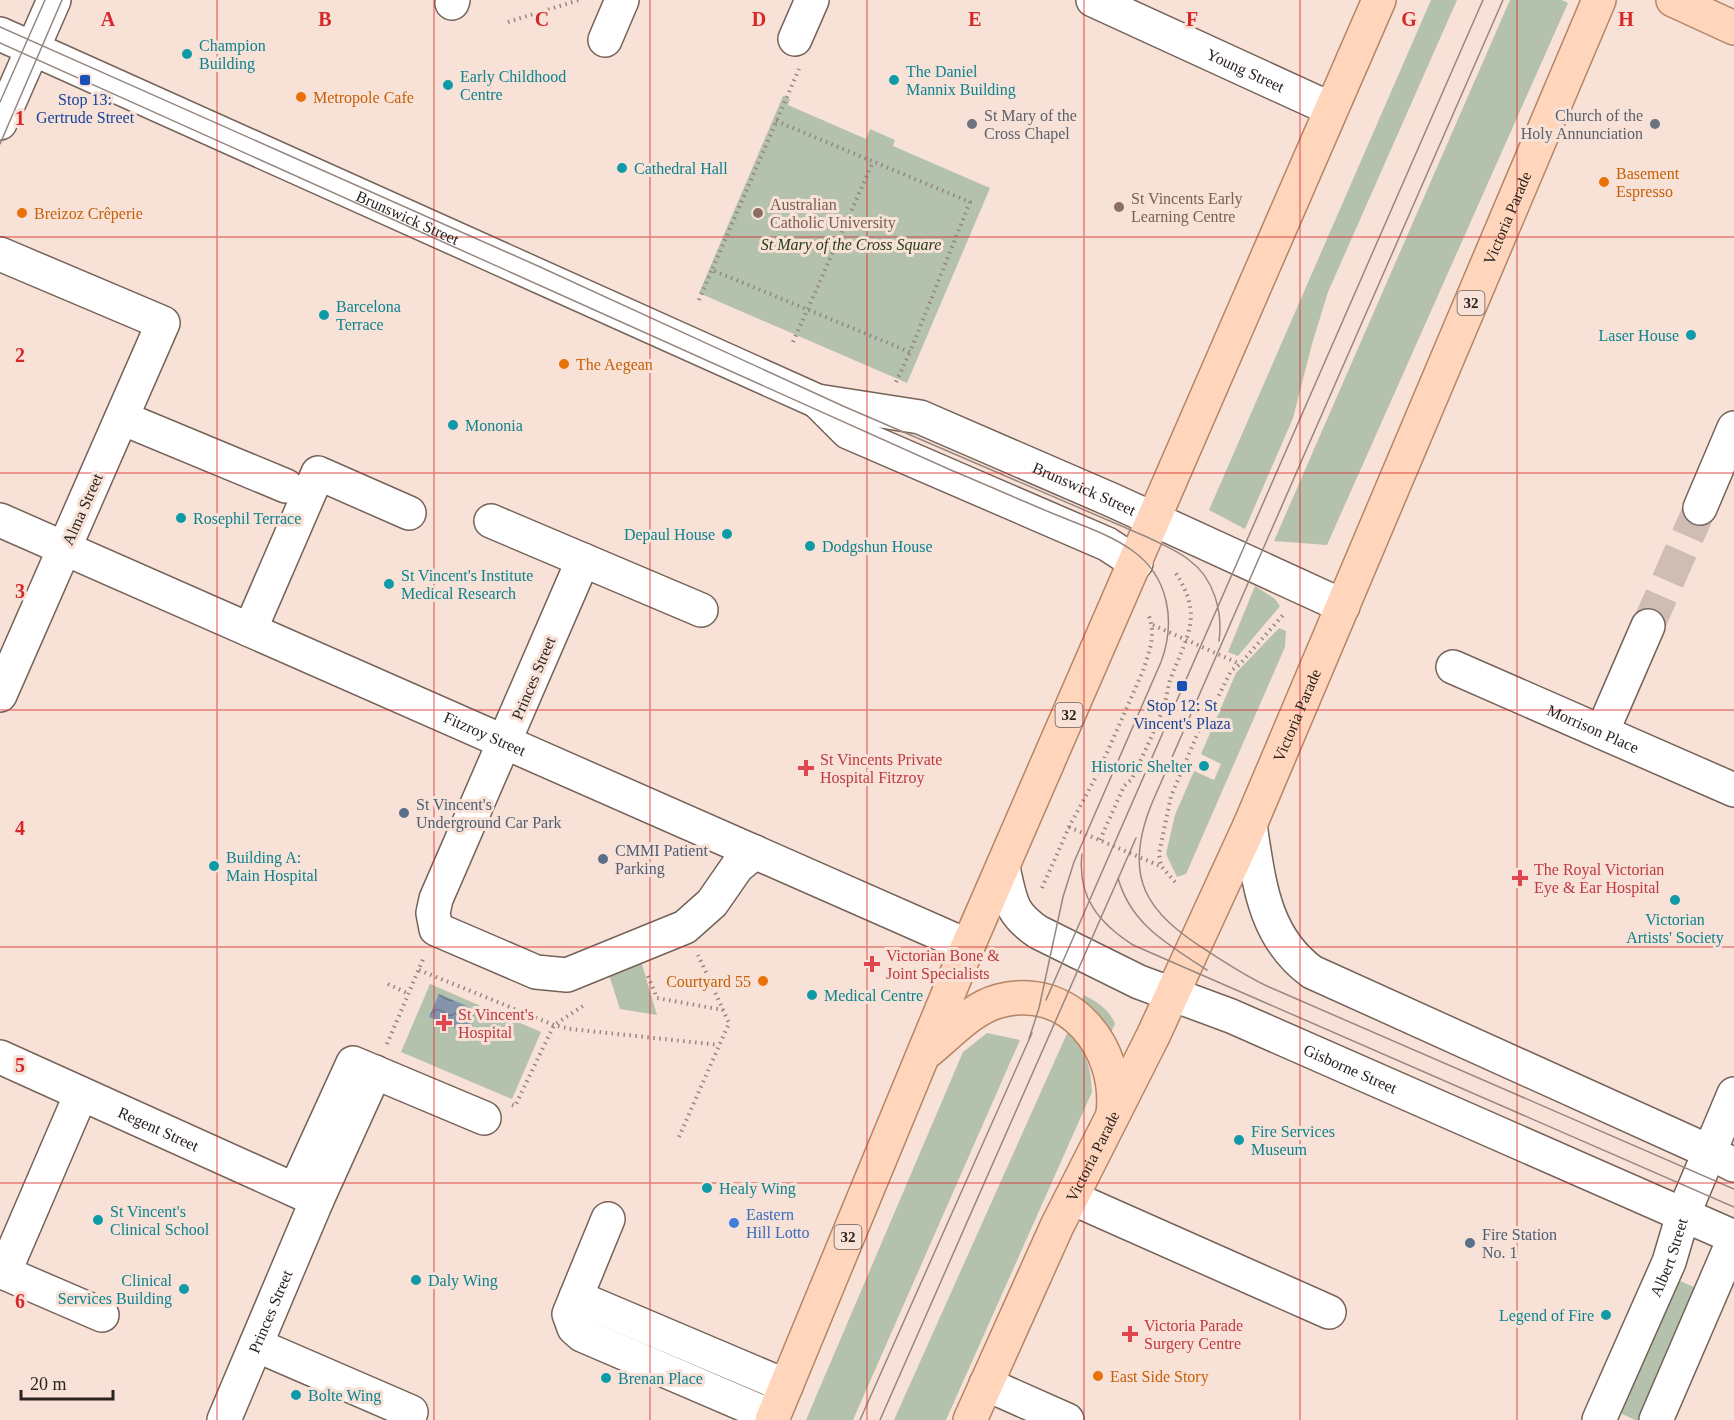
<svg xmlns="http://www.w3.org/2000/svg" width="1734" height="1420" font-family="'Times New Roman',serif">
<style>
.green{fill:#b3c1ad}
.water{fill:url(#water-waves)}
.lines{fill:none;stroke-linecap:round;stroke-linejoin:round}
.minor-tunnel{stroke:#cfbcb2;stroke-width:33;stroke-dasharray:33 16;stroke-linecap:butt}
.minor-casing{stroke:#756258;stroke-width:36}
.major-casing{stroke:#b58566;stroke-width:36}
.path{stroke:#95867e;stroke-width:4;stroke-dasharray:1.5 4.5;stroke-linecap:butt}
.minor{stroke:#fff;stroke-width:33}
.major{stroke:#ffd6bb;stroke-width:33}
.tram{stroke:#978780;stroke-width:1.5}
.grid{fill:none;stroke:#d62828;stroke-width:1.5;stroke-opacity:0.55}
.culture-dot{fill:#0f9aa8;stroke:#f8e2d7;stroke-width:2}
.transit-dot{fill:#1a4fb4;stroke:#f8e2d7;stroke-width:2}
.food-dot{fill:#e8710a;stroke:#f8e2d7;stroke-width:2}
.worship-dot{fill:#6b7280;stroke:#f8e2d7;stroke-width:2}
.education-dot{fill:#8d6e63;stroke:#f8e2d7;stroke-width:2}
.health-dot{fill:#e0444e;stroke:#f8e2d7;stroke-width:2}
.service-dot{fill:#5c6f8a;stroke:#f8e2d7;stroke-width:2}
.shop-dot{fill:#3f7fe0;stroke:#f8e2d7;stroke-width:2}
.labels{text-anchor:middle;stroke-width:6;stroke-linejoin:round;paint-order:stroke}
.shield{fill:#f8e2d7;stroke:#685c56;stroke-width:1.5}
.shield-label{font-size:15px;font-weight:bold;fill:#2b231f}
.culture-label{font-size:16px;fill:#0d838f;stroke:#f8e2d7;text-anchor:start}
.street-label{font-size:16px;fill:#2b231f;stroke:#f8e2d7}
.food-label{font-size:16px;fill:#c56008;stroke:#f8e2d7;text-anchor:start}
.transit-label{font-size:16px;fill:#164399;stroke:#f8e2d7}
.worship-label{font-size:16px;fill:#5b616d;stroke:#f8e2d7;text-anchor:start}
.education-label{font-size:16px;fill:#785e54;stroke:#f8e2d7;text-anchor:start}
.park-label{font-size:16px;font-style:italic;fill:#273f18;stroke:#f8e2d7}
.health-label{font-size:16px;fill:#be3a42;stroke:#f8e2d7;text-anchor:start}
.service-label{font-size:16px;fill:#4e5e75;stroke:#f8e2d7;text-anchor:start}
.shop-label{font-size:16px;fill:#366cbe;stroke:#f8e2d7;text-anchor:start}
.grid-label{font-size:20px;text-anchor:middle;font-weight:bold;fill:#d62828;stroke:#f8e2d7;stroke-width:6;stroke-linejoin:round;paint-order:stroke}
</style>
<defs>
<pattern id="water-waves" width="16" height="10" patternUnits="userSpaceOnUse" patternTransform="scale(1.5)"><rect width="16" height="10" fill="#8494ac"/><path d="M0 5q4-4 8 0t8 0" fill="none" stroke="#6c788b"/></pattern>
</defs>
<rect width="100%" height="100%" fill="#f8e2d7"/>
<path class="green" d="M1431,0H1457L1328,292L1312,344L1293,418L1245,529L1209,510Z
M1510,0H1562L1568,3L1327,545L1274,541Z
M783,96L790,99L788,105L866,139L870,129L895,140L893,146L990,188L907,383L699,293Z
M1255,586L1275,599L1280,606L1238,656L1228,652Z
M1279,628L1286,631L1285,647L1186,874L1177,877L1166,854L1175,815L1194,771L1214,780L1221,764L1201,754L1236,673Z
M641,961L657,1015L620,1009L609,975Z
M430,984L541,1032L512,1099L401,1052Z
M1084,995C1097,1002 1109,1009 1115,1024L1110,1034L1080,1004Z
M1069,1029C1085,1051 1091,1065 1092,1092L946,1420H894Z
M987,1033L1020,1040L853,1420H806L963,1052Z
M1678,1280L1701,1290L1641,1420H1635L1618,1412Z"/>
<path class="water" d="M439,994L476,1010L466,1033L429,1017Z"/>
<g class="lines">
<path class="minor-tunnel" d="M1648,626L1700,508"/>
<defs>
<g id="minor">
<path id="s1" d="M1093,0L1331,109"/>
<path d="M452,3L453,0"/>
<path id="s2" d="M0,34L817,401L920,417L1114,501L1343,606"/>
<path d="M795,39L812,0"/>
<path d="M605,40L622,0"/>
<path d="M0,123L54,0"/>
<path d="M0,254L163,323L0,695"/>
<path d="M817,401L848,432L1107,544L1136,563"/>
<path d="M122,418L286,486"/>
<path d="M1700,508L1734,428"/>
<path id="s3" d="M0,520L968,946"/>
<path d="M491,521L701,610"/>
<path d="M583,560L436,899L433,913L436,929L536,972L567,975L685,927L712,903L737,867L755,852"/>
<path d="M250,630L318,473L409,513"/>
<path id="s4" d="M1453,667L1734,790"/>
<path d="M1602,732L1648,626"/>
<path d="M1250,825C1259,881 1263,936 1312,972L1699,1147L1734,1165"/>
<path id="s5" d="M1003,868C1011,900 1009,912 1038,932L1139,982L1231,1016L1734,1237"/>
<path id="s6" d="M0,1057L317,1200"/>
<path d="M295,1190L353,1063L484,1118"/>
<path d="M1072,1198L1329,1312"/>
<path d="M608,1219L569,1314L574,1328L582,1335L773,1417"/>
<path d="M0,1271L102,1315"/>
<path d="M4,1273L81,1094"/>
<path d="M576,1297L786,1386"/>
<path d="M256,1345L411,1412L408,1420"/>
<path d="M986,1384L1067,1420"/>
<path id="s7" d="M224,1420L317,1200L375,1072"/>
<path id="s8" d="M1599,1420L1669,1262L1683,1215L1734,1094"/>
<path d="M1656,1420L1734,1239"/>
</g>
<g id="major">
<path d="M1673,0L1734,28"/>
<path d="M928,1051C949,1034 972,1008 999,1001C1069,982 1121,1048 1113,1114"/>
<path d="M772,1420L968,946L1379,0"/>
<path id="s9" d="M970,1420L1057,1226L1153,1036L1250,825L1599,0"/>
</g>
</defs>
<use href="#minor" class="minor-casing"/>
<use href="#major" class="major-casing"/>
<path class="path" d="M508,22L579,0
M776,121L970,202L910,352L712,270L799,69
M699,300L712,270
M793,342L873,162
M896,382L910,352
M1153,625L1240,664
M1069,827L1160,866
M1100,840L1124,786L1132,779C1143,754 1157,728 1165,702C1167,695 1168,687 1170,680C1186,637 1205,617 1175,572
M1175,882L1161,866L1159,854L1171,796L1203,721L1216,701L1231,671L1240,664L1283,615
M1042,888L1069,827L1097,775L1143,671C1149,652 1157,633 1148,614
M419,970L554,1025L571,1029L719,1045
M648,976L657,998L723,1010
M388,984L409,994
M387,1044L424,957
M512,1105L515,1106L554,1025L583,1006
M679,1137L729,1023L698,955"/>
<use href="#minor" class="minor"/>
<use href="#major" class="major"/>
<path class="tram" d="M1503,0L1152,803C1122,877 1145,912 1209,952C1229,965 1247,977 1269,987L1734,1189
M0,27L538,266L843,406L1147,537C1161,544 1177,550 1189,560C1214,578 1223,612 1219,641
M0,43L953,471C987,485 1020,500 1054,514C1080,525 1110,534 1133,551C1169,577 1176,622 1161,662L1074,862L1063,897L1039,1008L1029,1039
M0,102L45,0
M0,144L62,0
M1082,854C1077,897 1099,923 1133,945L1734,1207
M1118,878C1131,925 1169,945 1207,970
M1046,1000L1483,0
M860,1420L1032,1033
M880,1420L1136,838"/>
</g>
<path class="grid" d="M217,0V1420M434,0V1420M650,0V1420M867,0V1420M1084,0V1420M1300,0V1420M1517,0V1420M0,237H1734M0,473H1734M0,710H1734M0,947H1734M0,1183H1734"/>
<g class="culture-dot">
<circle cx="187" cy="54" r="6"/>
<circle cx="894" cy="80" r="6"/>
<circle cx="448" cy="85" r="6"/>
<circle cx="622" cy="168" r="6"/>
<circle cx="324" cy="315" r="6"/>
<circle cx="1691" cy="335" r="6"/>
<circle cx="453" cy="425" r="6"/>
<circle cx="181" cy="518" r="6"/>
<circle cx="727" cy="534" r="6"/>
<circle cx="810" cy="546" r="6"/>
<circle cx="389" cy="584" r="6"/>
<circle cx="1204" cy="766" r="6"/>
<circle cx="214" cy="866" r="6"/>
<circle cx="1675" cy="900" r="6"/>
<circle cx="812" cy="995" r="6"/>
<circle cx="1239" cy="1140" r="6"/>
<circle cx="707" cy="1188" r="6"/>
<circle cx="98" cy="1220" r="6"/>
<circle cx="416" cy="1280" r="6"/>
<circle cx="184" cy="1289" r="6"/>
<circle cx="1606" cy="1315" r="6"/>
<circle cx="606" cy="1378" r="6"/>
<circle cx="296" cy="1395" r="6"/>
</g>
<g class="transit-dot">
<rect x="79" y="74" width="12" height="12" rx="3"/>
<rect x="1176" y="680" width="12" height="12" rx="3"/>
</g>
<g class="food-dot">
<circle cx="301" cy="97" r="6"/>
<circle cx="1604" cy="182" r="6"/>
<circle cx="22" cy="213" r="6"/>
<circle cx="564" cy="364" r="6"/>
<circle cx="763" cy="981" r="6"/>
<circle cx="1098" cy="1376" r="6"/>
</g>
<g class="worship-dot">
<circle cx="972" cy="124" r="6"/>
<circle cx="1655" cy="124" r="6"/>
</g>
<g class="education-dot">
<circle cx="1119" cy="207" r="6"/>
<circle cx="758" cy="213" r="6"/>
</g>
<g class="health-dot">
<path d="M803 759h6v6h6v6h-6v6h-6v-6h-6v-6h6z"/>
<path d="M1517 869h6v6h6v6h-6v6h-6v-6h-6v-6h6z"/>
<path d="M869 955h6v6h6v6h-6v6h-6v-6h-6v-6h6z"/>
<path d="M441 1014h6v6h6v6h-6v6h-6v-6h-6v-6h6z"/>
<path d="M1127 1325h6v6h6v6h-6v6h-6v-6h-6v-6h6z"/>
</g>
<g class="service-dot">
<circle cx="404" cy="813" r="6"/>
<circle cx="603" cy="859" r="6"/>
<circle cx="1470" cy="1243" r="6"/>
</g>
<circle class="shop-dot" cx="734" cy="1223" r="6"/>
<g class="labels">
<g class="shield">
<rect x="1457.5" y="291" width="27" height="24" rx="4.5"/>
<rect x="1055.5" y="703" width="27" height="24" rx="4.5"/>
<rect x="834.5" y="1225" width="27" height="24" rx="4.5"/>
</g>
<g class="shield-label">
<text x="1471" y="308">32</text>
<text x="1069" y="720">32</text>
<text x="848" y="1242">32</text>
</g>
<g class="culture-label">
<text x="199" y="51">Champion<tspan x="199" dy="18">Building</tspan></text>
<text x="906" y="77">The Daniel<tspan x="906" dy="18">Mannix Building</tspan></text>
<text x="460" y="82">Early Childhood<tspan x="460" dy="18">Centre</tspan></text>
<text x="634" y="174">Cathedral Hall</text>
<text x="336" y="312">Barcelona<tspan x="336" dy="18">Terrace</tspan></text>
<text x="1679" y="341" text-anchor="end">Laser House</text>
<text x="465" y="431">Mononia</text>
<text x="193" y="524">Rosephil Terrace</text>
<text x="715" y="540" text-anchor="end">Depaul House</text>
<text x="822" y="552">Dodgshun House</text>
<text x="401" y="581">St Vincent's Institute<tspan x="401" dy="18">Medical Research</tspan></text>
<text x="1192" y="772" text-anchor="end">Historic Shelter</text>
<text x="226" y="863">Building A:<tspan x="226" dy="18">Main Hospital</tspan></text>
<text x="1675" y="925" text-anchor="middle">Victorian<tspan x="1675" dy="18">Artists' Society</tspan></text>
<text x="824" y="1001">Medical Centre</text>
<text x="1251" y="1137">Fire Services<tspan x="1251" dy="18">Museum</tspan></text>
<text x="719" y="1194">Healy Wing</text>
<text x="110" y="1217">St Vincent's<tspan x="110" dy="18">Clinical School</tspan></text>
<text x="172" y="1286" text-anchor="end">Clinical<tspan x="172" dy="18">Services Building</tspan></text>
<text x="428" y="1286">Daly Wing</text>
<text x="1594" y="1321" text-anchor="end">Legend of Fire</text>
<text x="618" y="1384">Brenan Place</text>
<text x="308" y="1401">Bolte Wing</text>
</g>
<g class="street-label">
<text dy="6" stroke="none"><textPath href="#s1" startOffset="168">Young Street</textPath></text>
<text dy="6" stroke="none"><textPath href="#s2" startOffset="447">Brunswick Street</textPath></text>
<text dy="6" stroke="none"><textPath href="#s9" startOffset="1317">Victoria Parade</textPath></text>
<text dy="6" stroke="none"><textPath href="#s2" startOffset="1179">Brunswick Street</textPath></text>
<text transform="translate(82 509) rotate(-66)" y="6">Alma Street</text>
<text transform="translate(533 678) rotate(-67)" y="6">Princes Street</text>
<text dy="6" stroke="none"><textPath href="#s9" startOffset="777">Victoria Parade</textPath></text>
<text dy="6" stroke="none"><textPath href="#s4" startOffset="153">Morrison Place</textPath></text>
<text dy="6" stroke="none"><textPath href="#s3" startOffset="530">Fitzroy Street</textPath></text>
<text dy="6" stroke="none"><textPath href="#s5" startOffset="417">Gisborne Street</textPath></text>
<text dy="6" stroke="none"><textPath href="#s6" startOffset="174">Regent Street</textPath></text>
<text dy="6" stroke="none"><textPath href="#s9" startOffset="291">Victoria Parade</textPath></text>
<text dy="6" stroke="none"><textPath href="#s8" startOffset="177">Albert Street</textPath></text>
<text dy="6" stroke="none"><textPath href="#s7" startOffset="118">Princes Street</textPath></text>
</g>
<g class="food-label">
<text x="313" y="103">Metropole Cafe</text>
<text x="1616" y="179">Basement<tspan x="1616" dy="18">Espresso</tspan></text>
<text x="34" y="219">Breizoz Crêperie</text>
<text x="576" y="370">The Aegean</text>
<text x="751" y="987" text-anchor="end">Courtyard 55</text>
<text x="1110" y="1382">East Side Story</text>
</g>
<g class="transit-label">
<text x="85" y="105">Stop 13:<tspan x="85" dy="18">Gertrude Street</tspan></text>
<text x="1182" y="711">Stop 12: St<tspan x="1182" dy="18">Vincent's Plaza</tspan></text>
</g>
<g class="worship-label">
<text x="984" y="121">St Mary of the<tspan x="984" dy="18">Cross Chapel</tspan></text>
<text x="1643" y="121" text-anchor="end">Church of the<tspan x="1643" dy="18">Holy Annunciation</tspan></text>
</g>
<g class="education-label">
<text x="1131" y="204">St Vincents Early<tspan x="1131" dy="18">Learning Centre</tspan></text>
<text x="770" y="210">Australian<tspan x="770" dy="18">Catholic University</tspan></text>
</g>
<g class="park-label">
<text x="851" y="250">St Mary of the Cross Square</text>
</g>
<g class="health-label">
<text x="820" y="765">St Vincents Private<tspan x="820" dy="18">Hospital Fitzroy</tspan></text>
<text x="1534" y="875">The Royal Victorian<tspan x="1534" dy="18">Eye &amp; Ear Hospital</tspan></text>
<text x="886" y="961">Victorian Bone &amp;<tspan x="886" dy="18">Joint Specialists</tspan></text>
<text x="458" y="1020">St Vincent's<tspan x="458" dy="18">Hospital</tspan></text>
<text x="1144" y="1331">Victoria Parade<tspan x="1144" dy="18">Surgery Centre</tspan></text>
</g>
<g class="service-label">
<text x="416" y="810">St Vincent's<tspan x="416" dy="18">Underground Car Park</tspan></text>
<text x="615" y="856">CMMI Patient<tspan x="615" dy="18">Parking</tspan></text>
<text x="1482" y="1240">Fire Station<tspan x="1482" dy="18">No. 1</tspan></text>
</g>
<g class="shop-label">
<text x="746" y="1220">Eastern<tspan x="746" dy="18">Hill Lotto</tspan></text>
</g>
</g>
<g class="grid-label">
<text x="108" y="26">A</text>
<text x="325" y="26">B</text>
<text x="542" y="26">C</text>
<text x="759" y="26">D</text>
<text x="975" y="26">E</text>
<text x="1192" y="26">F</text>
<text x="1409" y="26">G</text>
<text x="1626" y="26">H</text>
<text x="20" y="125">1</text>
<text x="20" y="362">2</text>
<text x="20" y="598">3</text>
<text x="20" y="835">4</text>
<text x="20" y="1072">5</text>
<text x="20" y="1308">6</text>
</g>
<path d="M21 1390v9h92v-9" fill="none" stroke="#2b231f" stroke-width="3"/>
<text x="30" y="1390" font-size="18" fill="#2b231f" stroke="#f8e2d7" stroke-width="4.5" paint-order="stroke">20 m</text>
</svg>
